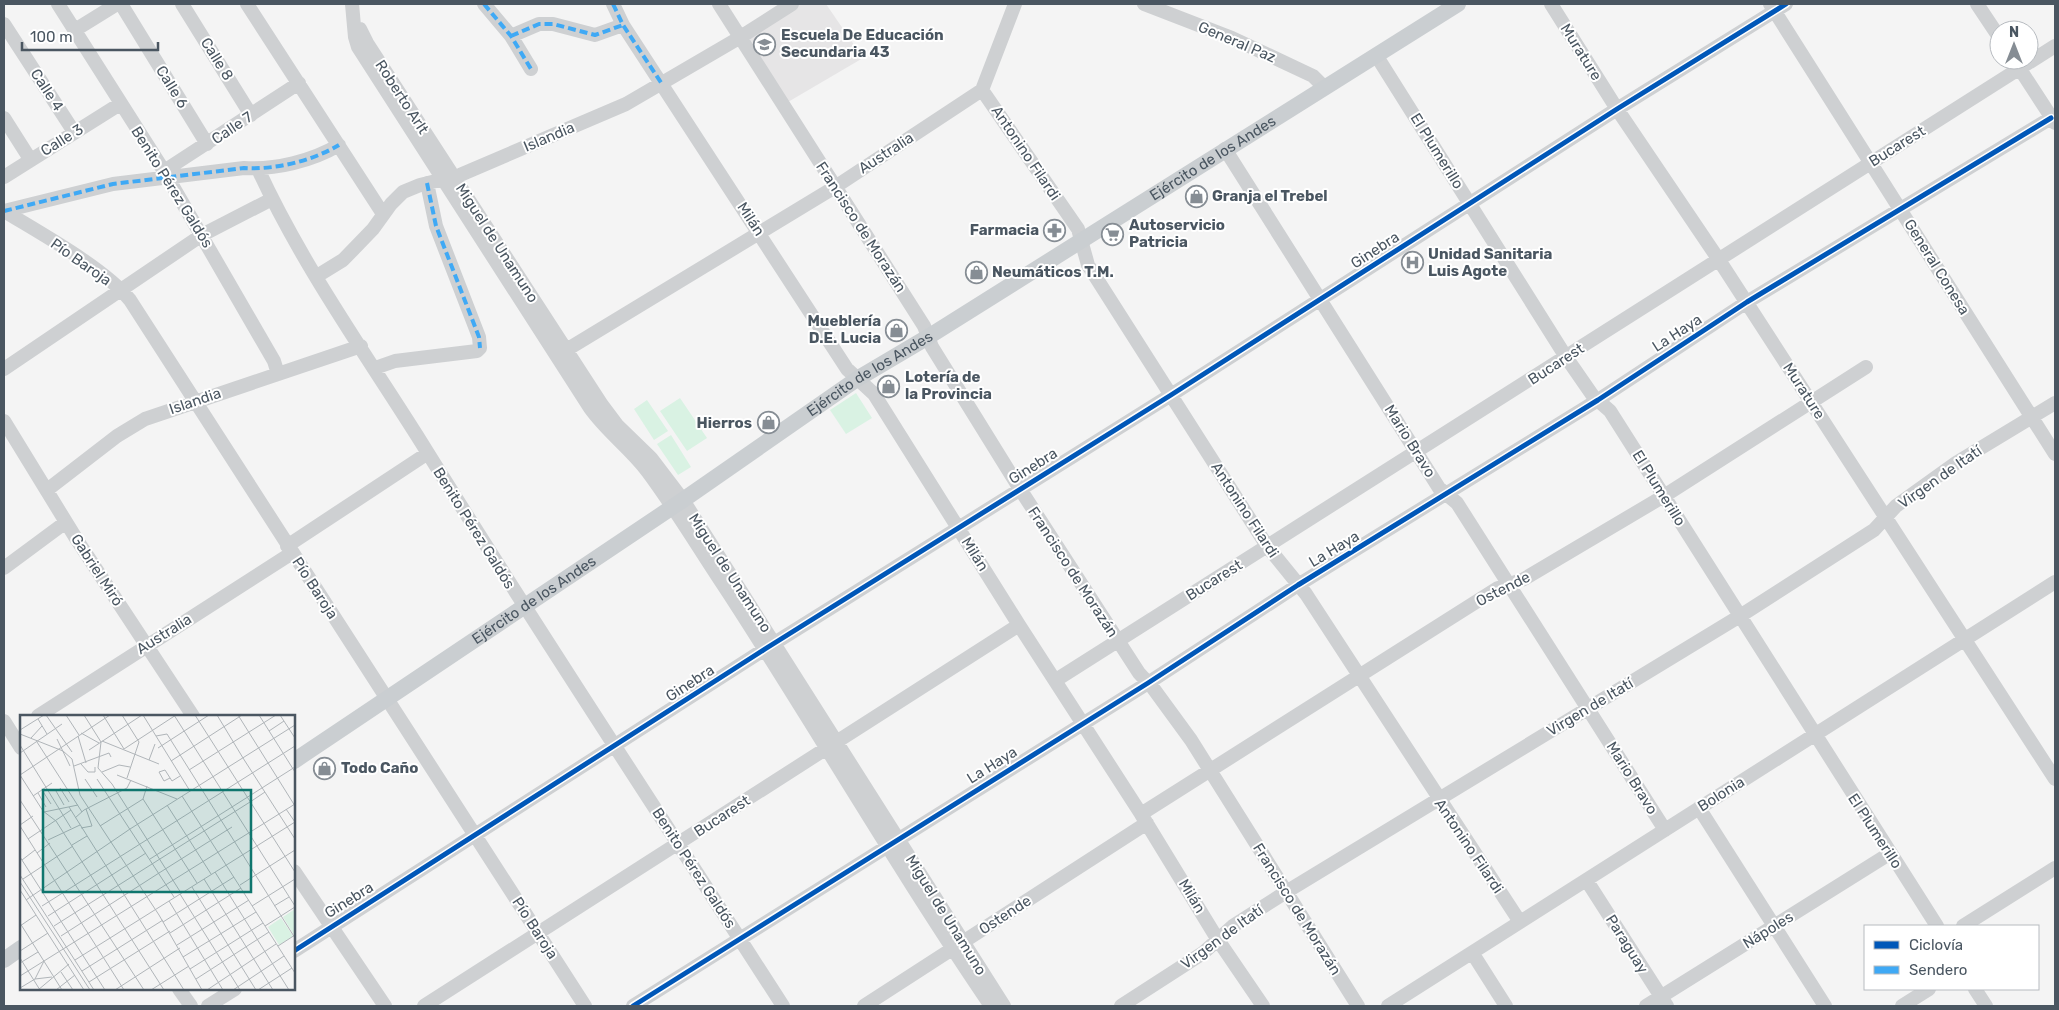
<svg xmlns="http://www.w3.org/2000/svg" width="2059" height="1010" font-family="Rubik,sans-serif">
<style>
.education{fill:#e6e5e6}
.green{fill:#d9f2e3}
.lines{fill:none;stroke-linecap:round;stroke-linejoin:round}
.minor{stroke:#ced0d2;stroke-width:14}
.major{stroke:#caced1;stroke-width:16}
.quiet{stroke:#3fa9f5;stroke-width:4;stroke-dasharray:8 4;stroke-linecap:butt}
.cycleway-casing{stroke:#fff;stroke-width:8}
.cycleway{stroke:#0057b8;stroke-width:5}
.labels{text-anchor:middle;stroke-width:4;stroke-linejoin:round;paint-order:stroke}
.poi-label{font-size:15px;font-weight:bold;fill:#4a5661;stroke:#fff;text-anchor:start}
.street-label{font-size:15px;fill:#4a5661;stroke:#fff}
.inset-road{fill:none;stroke:#b0b5b9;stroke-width:1}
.view{fill:#0f766e;fill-opacity:0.15;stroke:#0f766e;stroke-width:2.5}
.inset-edge{fill:none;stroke:#4a5661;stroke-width:2.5}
</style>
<rect width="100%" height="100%" fill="#f4f4f4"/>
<path class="education" d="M801,4H826L863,58L788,102L747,40Z"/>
<path class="green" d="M856,393L872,418L846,434L830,410Z
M680,398L707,438L687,451L660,411Z
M647,400L668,431L654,440L634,409Z
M671,435L691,467L678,475L657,444Z"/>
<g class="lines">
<path class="minor" d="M58,4L164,171L274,361L278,374
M121,4L207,144
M182,4L251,115
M247,4L383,214
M352,4L355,37L358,47L590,408C607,432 631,449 648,472C677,511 701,552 728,592C817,729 899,871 991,1006
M484,4L511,36L531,69
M613,4L623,25L847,369L874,394L1019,625L1141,814L1218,940L1263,1006
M719,4L924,326L932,347L1020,489L1139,673L1153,688L1191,740L1358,1006
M1144,4L1232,38L1313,76L1325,88
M1551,4L1617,109L1719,260L2055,779
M1770,4L2055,454
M1977,4L1999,37
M4,24L74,132
M360,29L367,43L602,405L617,425L651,458L683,500L1004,1006
M75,30L117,4
M511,36L539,24H553L595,35L623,25
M1376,55L1566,357L1593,396L1610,411L1937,926
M2014,60L2055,123
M982,90L1078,229L1088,265L1267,546L1306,594L1520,922
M4,118L30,159
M1225,149L1439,488L1457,503L1665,830
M258,169C302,265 365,353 421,442C539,632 662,818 783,1006
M164,171L299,83
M4,177L120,104
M4,211C40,233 104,268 130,300L585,1006
M4,211L113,184L244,168C275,170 312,161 339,145
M317,276L343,260L373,229L391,204L403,192L420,185L460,175L626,104L739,38L792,4
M558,355L835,187L982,90L1015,4
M375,368L395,361L477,351L480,348L479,337L436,226L427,183
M4,369L202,235L272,199
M4,421L77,540L193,716
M47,490L117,436L145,419L361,346
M287,546L428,453
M4,568L66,522
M1056,680L2055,46
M38,716L292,553
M4,721L21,748
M1699,808L1825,1006
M1141,814L1498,588L1524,579L1664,496L1866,367
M294,871L385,1006
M1587,881L1667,1006
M1963,926L2055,868
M294,951L765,649L1171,395L1617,109L1786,4
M1473,954L1506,1006
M179,989L191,1006
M1975,989L1986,1006
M208,1006L235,989
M424,1006L1019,625
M633,1006L1148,683L1298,585L1598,400L1747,302L2051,118
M864,1006L1147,823
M1121,1006L1203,953L1233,926L1286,892L1740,616L1874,530L1896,506L1956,463L2055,403
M1388,1006L2055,582
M1646,1006L1889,854
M1902,1006L1929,989"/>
<g class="major">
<path id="s1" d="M294,761L683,500L857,379L928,337L1458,4"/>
<path d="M4,960L21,948"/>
</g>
<path class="quiet" d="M484,4L511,36L531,69
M613,4L623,25L662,84
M511,36L539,24H553L595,35L623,25
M427,183L436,226L479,337L480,348
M4,211L113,184L244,168C275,170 312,161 339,145"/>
<defs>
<path id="cycleway" d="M294,951L765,649L1171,395L1617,109L1786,4
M633,1006L1148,683L1298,585L1598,400L1747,302L2051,118"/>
</defs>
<use href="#cycleway" class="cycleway-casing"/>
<use href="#cycleway" class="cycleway"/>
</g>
<defs>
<symbol id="school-ring" viewBox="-11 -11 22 22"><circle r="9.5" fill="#fff" stroke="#868d94" stroke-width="1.5"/><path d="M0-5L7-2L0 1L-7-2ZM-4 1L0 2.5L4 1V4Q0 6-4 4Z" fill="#868d94"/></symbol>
<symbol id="shop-ring" viewBox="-11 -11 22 22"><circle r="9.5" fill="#fff" stroke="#868d94" stroke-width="1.5"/><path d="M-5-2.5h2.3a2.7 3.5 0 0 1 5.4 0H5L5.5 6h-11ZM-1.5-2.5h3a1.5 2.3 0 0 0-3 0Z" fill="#868d94"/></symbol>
<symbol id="pharmacy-ring" viewBox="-11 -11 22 22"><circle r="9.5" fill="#fff" stroke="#868d94" stroke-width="1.5"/><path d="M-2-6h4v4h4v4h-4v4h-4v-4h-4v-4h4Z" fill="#868d94"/></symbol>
<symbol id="supermarket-ring" viewBox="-11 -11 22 22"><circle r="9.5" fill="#fff" stroke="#868d94" stroke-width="1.5"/><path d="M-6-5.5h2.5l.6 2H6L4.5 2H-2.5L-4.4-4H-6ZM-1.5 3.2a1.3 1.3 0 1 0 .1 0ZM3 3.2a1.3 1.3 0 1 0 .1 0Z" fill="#868d94"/></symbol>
<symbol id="hospital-ring" viewBox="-11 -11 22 22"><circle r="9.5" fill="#fff" stroke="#868d94" stroke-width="1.5"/><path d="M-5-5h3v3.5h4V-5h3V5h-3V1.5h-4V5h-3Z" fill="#868d94"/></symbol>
</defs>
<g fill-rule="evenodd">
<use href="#school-ring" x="752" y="32" width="25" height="25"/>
<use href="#shop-ring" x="1184" y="184" width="25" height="25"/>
<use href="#pharmacy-ring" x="1042" y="218" width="25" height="25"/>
<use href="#supermarket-ring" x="1100" y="222" width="25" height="25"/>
<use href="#hospital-ring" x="1400" y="250" width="25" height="25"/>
<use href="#shop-ring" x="964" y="260" width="25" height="25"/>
<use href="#shop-ring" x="884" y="318" width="25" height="25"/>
<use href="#shop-ring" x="876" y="374" width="25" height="25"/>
<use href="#shop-ring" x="756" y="410" width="25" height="25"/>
<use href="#shop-ring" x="312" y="756" width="25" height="25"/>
</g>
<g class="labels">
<g class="poi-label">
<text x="781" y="40">Escuela De Educación<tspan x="781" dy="17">Secundaria 43</tspan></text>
<text x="1212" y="201">Granja el Trebel</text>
<text x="1129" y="230">Autoservicio<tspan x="1129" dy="17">Patricia</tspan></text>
<text x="1039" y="235" text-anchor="end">Farmacia</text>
<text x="1428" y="259">Unidad Sanitaria<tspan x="1428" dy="17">Luis Agote</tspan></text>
<text x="992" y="277">Neumáticos T.M.</text>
<text x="881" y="326" text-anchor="end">Mueblería<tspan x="881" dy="17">D.E. Lucia</tspan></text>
<text x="905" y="382">Lotería de<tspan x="905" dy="17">la Provincia</tspan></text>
<text x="752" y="428" text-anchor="end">Hierros</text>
<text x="341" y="773">Todo Caño</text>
</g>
<g class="street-label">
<text transform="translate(1237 42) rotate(23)" y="5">General Paz</text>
<text transform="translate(1581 52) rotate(58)" y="5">Murature</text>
<text transform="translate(217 59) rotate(58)" y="5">Calle 8</text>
<text transform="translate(172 87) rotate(58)" y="5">Calle 6</text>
<text transform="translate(47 90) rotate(57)" y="5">Calle 4</text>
<text transform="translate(402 97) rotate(57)" y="5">Roberto Arlt</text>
<text transform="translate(232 128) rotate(-34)" y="5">Calle 7</text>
<text transform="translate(549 137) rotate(-23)" y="5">Islandia</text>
<text transform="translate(62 140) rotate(-32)" y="5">Calle 3</text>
<text transform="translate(1897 146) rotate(-32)" y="5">Bucarest</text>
<text transform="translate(1437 151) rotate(58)" y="5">El Plumerillo</text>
<text transform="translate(886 153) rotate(-33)" y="5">Australia</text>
<text transform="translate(1026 153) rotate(56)" y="5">Antonino Filardi</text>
<text dy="5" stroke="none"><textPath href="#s1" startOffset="1099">Ejército de los Andes</textPath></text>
<text transform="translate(172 187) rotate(58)" y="5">Benito Pérez Galdós</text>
<text transform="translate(751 219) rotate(57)" y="5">Milán</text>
<text transform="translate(861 227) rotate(57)" y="5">Francisco de Morazán</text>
<text transform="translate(497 243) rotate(57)" y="5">Miguel de Unamuno</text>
<text transform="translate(1375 250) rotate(-33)" y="5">Ginebra</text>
<text transform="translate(81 262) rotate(35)" y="5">Pío Baroja</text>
<text transform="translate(1937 267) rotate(58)" y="5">General Conesa</text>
<text transform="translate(1677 333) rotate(-33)" y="5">La Haya</text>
<text transform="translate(1556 364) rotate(-33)" y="5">Bucarest</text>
<text dy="5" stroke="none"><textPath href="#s1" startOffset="694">Ejército de los Andes</textPath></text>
<text transform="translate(1804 391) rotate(57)" y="5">Murature</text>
<text transform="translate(195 401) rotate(-19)" y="5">Islandia</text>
<text transform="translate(1410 441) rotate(58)" y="5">Mario Bravo</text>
<text transform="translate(1033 466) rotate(-32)" y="5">Ginebra</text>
<text transform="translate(1940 477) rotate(-35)" y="5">Virgen de Itatí</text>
<text transform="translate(1659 488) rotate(58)" y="5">El Plumerillo</text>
<text transform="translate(1245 510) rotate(57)" y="5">Antonino Filardi</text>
<text transform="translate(474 528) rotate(58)" y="5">Benito Pérez Galdós</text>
<text transform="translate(1334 549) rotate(-31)" y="5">La Haya</text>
<text transform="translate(975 554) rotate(58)" y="5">Milán</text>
<text transform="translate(97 570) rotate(57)" y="5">Gabriel Miró</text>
<text transform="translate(1073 572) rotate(57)" y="5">Francisco de Morazán</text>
<text transform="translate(730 573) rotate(57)" y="5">Miguel de Unamuno</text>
<text transform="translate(1214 580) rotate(-32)" y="5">Bucarest</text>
<text transform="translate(315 588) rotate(57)" y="5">Pío Baroja</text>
<text transform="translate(1503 589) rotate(-27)" y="5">Ostende</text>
<text dy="5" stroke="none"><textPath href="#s1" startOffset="289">Ejército de los Andes</textPath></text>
<text transform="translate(164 634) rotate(-32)" y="5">Australia</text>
<text transform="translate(690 683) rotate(-33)" y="5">Ginebra</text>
<text transform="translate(1590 707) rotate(-31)" y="5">Virgen de Itatí</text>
<text transform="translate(992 765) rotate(-32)" y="5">La Haya</text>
<text transform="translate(1632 778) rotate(58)" y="5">Mario Bravo</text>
<text transform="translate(1721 794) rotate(-32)" y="5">Bolonia</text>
<text transform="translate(722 816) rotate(-33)" y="5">Bucarest</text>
<text transform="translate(1875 831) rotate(57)" y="5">El Plumerillo</text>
<text transform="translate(1469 846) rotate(56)" y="5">Antonino Filardi</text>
<text transform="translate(694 868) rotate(57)" y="5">Benito Pérez Galdós</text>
<text transform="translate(1192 896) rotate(59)" y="5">Milán</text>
<text transform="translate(349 900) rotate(-32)" y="5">Ginebra</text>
<text transform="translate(1297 909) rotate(58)" y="5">Francisco de Morazán</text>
<text transform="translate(946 915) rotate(58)" y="5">Miguel de Unamuno</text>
<text transform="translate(1005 915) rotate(-33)" y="5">Ostende</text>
<text transform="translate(535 928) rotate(57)" y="5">Pío Baroja</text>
<text transform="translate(1768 930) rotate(-32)" y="5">Nápoles</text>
<text transform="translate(1222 937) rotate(-36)" y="5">Virgen de Itatí</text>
<text transform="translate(1627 944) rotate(58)" y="5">Paraguay</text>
</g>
</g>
<g transform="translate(20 715)">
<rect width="275" height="275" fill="#f4f4f4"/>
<path d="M275,194V219L274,220L263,202ZM261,203L273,221L259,230L248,212Z" fill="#d9f2e3"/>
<path class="inset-road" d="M26,0L52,37M46,0L59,20M64,0L81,27M83,0L104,34L156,0M102,0L119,27L107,63M123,0L170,76M154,0L275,191M175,0L275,157M197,0L223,43M218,0L275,91M239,0L275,57M260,0L275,23M18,4L27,19M0,15L24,0M249,16L264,6M61,18L79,28M0,19L43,36L52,44L60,80L139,200L182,275M58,21L66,48M136,21L147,19L275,223M11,23L22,11M37,24L50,51M82,26L139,49M17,27L62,97M81,27L78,53L92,69L161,178M0,30L51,113M138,33L189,0M69,35L122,0M0,38L42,9M223,43L275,124M129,45L135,29M151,46L222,0M61,49L68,57H75V52M54,51L89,38L91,42M169,55L256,0M82,57L99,50L110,52M0,60L23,96L36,106L144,275M0,60L90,0M97,60L157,84M150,63L144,66L139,57L145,55L152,66L160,61M65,64L77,82M77,64L154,182M40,73L49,87M22,75L31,89M36,76L44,90M18,78L26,92M13,81L32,68M162,81L275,258M123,84L177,168M0,85L124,275M230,87L245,77M147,90L191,159M49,92L164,275M266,94L275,107M24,97L58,90M55,103L64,95L107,73L111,65M0,110L13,101M0,111L104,275M80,111L123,84L127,71M61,113L72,111L66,94M8,124L51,95M28,125L60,110M52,130L67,121M17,138L30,128M0,142L85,275M130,144L275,52M2,145L15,135M195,157L269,275M139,158L212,112M0,160L74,275M3,164L53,131M184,164L253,275M0,167L70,275M220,170L275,135M172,172L236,275M0,175L64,275M160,179L220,275M6,185L110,114L275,10M149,186L203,275M22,191L275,31M232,191L275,164M254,191L269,182M28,201L126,138M143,207L214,162M0,208L42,275M0,211L16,200M34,211L230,87M245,211L275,192M150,218L221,173M41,221L139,158M157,230L229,185M258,231L275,220M0,236L28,218M163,242L236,197M0,243L20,275M55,245L275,107M0,248L18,237M170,254L243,208M62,256L143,205M41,257L53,275M0,261L275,89M15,264L24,246M176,264L249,217M69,267L150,216M0,273L15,264L32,262M18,275L49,249M36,275L55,260M95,275L160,233M131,275L169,251M187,275L256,229M213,275L264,241M238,275L272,253"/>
<path class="view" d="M23,75H231V177H23Z"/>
<rect width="275" height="275" class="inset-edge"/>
</g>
<rect width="2059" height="1010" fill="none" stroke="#4a5661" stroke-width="10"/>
<rect x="1864" y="925" width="175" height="65" fill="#ffffff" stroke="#b7bbc0"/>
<rect x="1874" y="941" width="25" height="8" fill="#0057b8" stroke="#b7bbc0"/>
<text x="1909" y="950" font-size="15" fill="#4a5661">Ciclovía</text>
<rect x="1874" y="966" width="25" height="8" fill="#3fa9f5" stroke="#b7bbc0"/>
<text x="1909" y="975" font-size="15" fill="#4a5661">Sendero</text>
<g transform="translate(2014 45)"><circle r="24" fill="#ffffff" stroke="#b7bbc0"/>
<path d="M0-4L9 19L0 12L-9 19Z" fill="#868d94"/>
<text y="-8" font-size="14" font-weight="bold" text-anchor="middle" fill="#4a5661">N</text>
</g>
<path d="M22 42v8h136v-8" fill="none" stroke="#4a5661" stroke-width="2.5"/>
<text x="30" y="42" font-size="15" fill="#4a5661" stroke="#ffffff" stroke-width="4" paint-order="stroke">100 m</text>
</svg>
